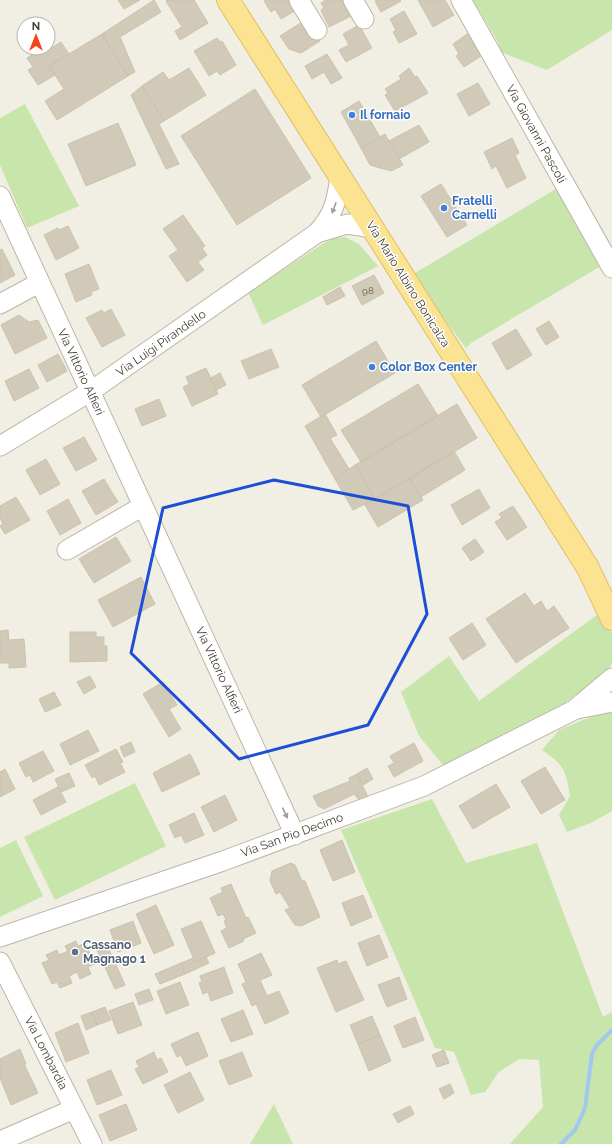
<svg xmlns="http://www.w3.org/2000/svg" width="612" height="1144" font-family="Raleway,sans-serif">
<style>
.green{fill:#c8e5ac}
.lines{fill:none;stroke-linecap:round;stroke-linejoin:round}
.stream{stroke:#a0c9ed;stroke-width:4}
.building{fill:#d2cab9;stroke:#ccc2ac}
.minor-casing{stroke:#bcb6a6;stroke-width:21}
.major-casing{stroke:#dfc163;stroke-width:24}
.minor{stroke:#fff;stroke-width:19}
.major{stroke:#fbe392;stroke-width:22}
.oneway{fill:#a09e99}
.marked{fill:none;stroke:#1d4ed8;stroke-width:3;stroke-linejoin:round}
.shop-dot{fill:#3f7fe0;stroke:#fff;stroke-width:1.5}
.service-dot{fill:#5c6f8a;stroke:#fff;stroke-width:1.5}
.labels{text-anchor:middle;stroke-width:3;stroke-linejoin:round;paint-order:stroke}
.number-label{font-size:10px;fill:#666054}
.shop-label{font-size:12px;font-weight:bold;fill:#366cbe;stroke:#fff;text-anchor:start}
.street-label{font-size:12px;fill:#423d33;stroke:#fff}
.service-label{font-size:12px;font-weight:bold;fill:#4e5e75;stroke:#fff;text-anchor:start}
</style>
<rect width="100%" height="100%" fill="#f1eee3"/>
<path class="green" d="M473,0H612V30L547,70L500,52L498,42Z
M25,104L79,206L27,228L0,165V118Z
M556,189L601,266L471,343L466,348L430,300L415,273Z
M345,237L359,244L378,266L263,325L248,292L332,238Z
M601,612L612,633V664L605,673L551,713L443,765L419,736L401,692L449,656L479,701Z
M612,710V811L593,822L567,832L559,815L570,796C566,770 564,765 542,750L559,730L605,711Z
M135,783L166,846L55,900L24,837Z
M432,799L466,863L537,843L603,1017L612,1012V1144H510L543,1107L539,1060L519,1059L499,1072L485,1092L471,1095L454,1052L435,1048L341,830Z
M16,840L43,896L0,917V848Z
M274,1104L293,1144H250Z"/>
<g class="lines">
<path class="stream" d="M561,1144L575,1130L585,1108L592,1054L596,1046L612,1030"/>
</g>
<path class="building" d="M118,0H140L124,9Z
M154,0L161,12L120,37L135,72L128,76L102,34Z
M167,0H194L208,23L180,40L175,31L182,27L166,1Z
M267,0H295L300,8L281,19L275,9L271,12L264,1Z
M326,0H346L353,15L329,27L321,10L324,8L321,3Z
M377,0H400L401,1L381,12L375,1Z
M418,0H445L454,15L433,27Z
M404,11L417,34L399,43L393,32L396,30L390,19Z
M307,19L320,41L301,53L289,49L280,36Z
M359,25L372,48L346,62L339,50L349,45L343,34Z
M470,32L484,54L464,67L456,56L459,54L453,44Z
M102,34L128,76L57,120L45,101L64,89L49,66Z
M217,38L220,42L222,41L236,65L220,75L217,71L209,76L194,51Z
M61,42L69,54L49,66L55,75L38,85L28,70L33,67L27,58L41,49L43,53Z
M327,54L342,78L331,84L324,72L312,79L305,66Z
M189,68L206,95L164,121L142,86L163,72L169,80Z
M409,68L415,77L417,76L428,93L395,111L385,95L388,93L385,89L401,79L399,76Z
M478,83L490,104L469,116L457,94Z
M142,86L164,121L159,124L179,164L166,169L131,95Z
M255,89L311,178L237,225L181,136Z
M359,101L380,137L361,148L341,112Z
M118,123L136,165L86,186L68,144Z
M419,125L429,142L399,159L389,141Z
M385,134L403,165L391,171L370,165L361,148Z
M512,138L519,153L515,155L526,178L507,188L496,166L492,169L484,152Z
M441,184L467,225L447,237L421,196Z
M183,215L205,246L202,248L207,255L198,262L204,270L187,282L169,256L178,250L163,229Z
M68,226L79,248L56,260L44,235L58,228L59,230Z
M2,249L15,275L0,283V250Z
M89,264L99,289L91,292L92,295L76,302L65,274Z
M374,275L384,293L362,305L352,286Z
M340,287L345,296L327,305L323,297Z
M111,309L125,335L102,347L86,318L102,310L104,313Z
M19,315L29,322L38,320L47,338L15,354L1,325Z
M549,321L559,337L546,345L536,329Z
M516,329L532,355L507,370L492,343Z
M376,341L395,373L321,417L302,385Z
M271,349L279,367L249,379L241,361Z
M58,354L67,371L47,382L38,365Z
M206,368L218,394L192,406L183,387L189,384L186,377Z
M29,369L39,388L14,401L5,381Z
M220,373L226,385L216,390L211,378Z
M418,384L438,416L361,462L341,430Z
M159,399L166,416L142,426L135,409Z
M457,404L477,438L375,499L355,465Z
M325,414L337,435L330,438L349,469L335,479L305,426Z
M84,437L97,460L76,471L63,448Z
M454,451L465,470L421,497L409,478Z
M46,459L60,484L40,495L26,470Z
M355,465L375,499L353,510L335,479Z
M409,478L423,500L378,527L365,505Z
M104,479L118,502L96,515L82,491Z
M479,489L490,508L462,525L451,505Z
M16,497L30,520L5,534L0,526L3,524L0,518V506Z
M68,499L81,523L60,535L47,511Z
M513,506L527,527L507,540L495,522L502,518L499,514Z
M116,537L131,561L94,583L79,559Z
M475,539L484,552L471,561L462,548Z
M141,577L155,604L113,627L98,600Z
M525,593L534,606L541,601L547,611L554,606L569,628L516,663L486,619Z
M472,623L486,645L463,660L449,638Z
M8,630L9,640L24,639L26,667L9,668V663H0V631Z
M70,632H96V637H104V646H107V661L70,662Z
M90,676L96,687L84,694L77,682Z
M163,682L177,705L169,709L181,729L169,737L143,694Z
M54,692L61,705L45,712L39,699Z
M88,730L99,751L70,765L60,744Z
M131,742L135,752L124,757L120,747Z
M414,743L423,761L394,777L388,766L394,763L390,756Z
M116,749L123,762L120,763L125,772L99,785L95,776L92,778L85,765Z
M43,751L54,771L33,782L30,775L26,777L19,763Z
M190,754L200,774L162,792L153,773Z
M545,767L565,800L541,814L521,781Z
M367,768L373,779L363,785L357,774Z
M5,769L15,789L0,797V772Z
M69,773L75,786L61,792L55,779Z
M357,774L368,797L359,800L354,794L324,809L318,806L313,796L350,781L349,778Z
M496,784L510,807L473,829L459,806Z
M58,787L66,802L41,815L33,800Z
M225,795L237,820L214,832L201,807Z
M194,813L204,835L185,843L181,835L175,838L169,825Z
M342,840L355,872L333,881L320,850Z
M291,863L295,865L302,881H305L320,917L301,926L295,925L285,910L290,908L280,892L276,894L270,881L272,871Z
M231,884L246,918L248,917L256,933L243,939L244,941L229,948L221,931L227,928L224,921L226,920L223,914L218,916L210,898L223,892L221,888Z
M363,895L372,917L351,926L342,903Z
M156,905L174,945L154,954L136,914Z
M133,921L141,943L118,952L110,930Z
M201,921L215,953L195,962L181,929Z
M379,935L388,957L367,966L358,943Z
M76,941L78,946L85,943L95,964L88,967L91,974L80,979L77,972L69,976L72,983L60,988L57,982L52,984L42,963L49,960L46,955L57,950L59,955L68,951L65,946Z
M107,945L125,985L115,989L97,950Z
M261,953L272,975L260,980L267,996L279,991L289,1013L265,1024L256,1004L252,1006L242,984L246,982L238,964Z
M206,957L209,963L185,974L181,963L193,958L195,962Z
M337,960L338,964L346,961L364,1000L336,1012L317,968Z
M181,963L185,974L160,984L155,974Z
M224,967L233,993L211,1001L208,992L203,994L199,983L202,982L200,976Z
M399,977L407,999L387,1007L378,985Z
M180,982L189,1005L166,1014L157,991Z
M149,989L153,1000L139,1005L135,994Z
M133,1002L142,1025L118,1034L109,1011Z
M105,1007L111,1020L97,1025L92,1012Z
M243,1010L253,1034L231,1042L221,1019Z
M92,1012L97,1025L86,1030L81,1016Z
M372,1016L380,1035L358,1044L350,1025Z
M415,1017L424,1040L403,1048L394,1026Z
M78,1023L89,1053L66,1062L55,1033Z
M198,1032L208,1056L186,1066L181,1055L177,1057L171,1044Z
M380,1035L391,1061L369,1071L358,1044Z
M20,1049L26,1064H24L38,1093L11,1105L0,1078V1059Z
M444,1050L449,1063L437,1067L432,1055Z
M154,1052L157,1060L161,1058L168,1072L143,1084L135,1069L139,1067L136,1061Z
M242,1052L252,1076L229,1085L219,1061Z
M111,1070L122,1095L97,1105L87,1080Z
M190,1072L204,1100L178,1113L164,1085Z
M450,1084L454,1093L444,1099L439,1089Z
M126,1104L137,1130L110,1141L99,1115Z
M410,1106L414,1114L398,1123L393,1114Z"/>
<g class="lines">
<defs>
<path id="minor" d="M299,0L317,30
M353,0L364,19
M461,0L612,268
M0,196L295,835
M317,233C334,214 336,203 340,178
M0,304L39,283
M0,446L91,391L317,233L347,224L373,228
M67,550L143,506
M577,709L612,702
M0,937L223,861L424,786L574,710L612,678
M0,962L92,1144
M0,1141L74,1109"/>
<path id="major" d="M228,0L588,568L612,619"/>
</defs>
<use href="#minor" class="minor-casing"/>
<use href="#major" class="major-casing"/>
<use href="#minor" class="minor"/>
<use href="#major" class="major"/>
</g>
<defs><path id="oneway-solid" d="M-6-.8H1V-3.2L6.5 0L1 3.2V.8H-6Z"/></defs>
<g class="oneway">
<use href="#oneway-solid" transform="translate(334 208) rotate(110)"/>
<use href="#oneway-solid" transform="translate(285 813) rotate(65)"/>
</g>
<path class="marked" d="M274,480L408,506L427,614L368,725L239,759L131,653L163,508Z"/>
<g class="shop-dot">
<circle cx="352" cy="115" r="4"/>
<circle cx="444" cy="208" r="4"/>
<circle cx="372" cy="367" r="4"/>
</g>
<circle class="service-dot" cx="75" cy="952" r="4"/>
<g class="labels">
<g class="number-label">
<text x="368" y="294">98</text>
</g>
<g class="shop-label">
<text x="360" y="119">Il fornaio</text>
<text x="452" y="205">Fratelli<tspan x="452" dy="14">Carnelli</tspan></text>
<text x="380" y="371">Color Box Center</text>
</g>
<g class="street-label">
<text transform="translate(536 134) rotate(61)" y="4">Via Giovanni Pascoli</text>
<text transform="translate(408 284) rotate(58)" y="4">Via Mario Albino Bonicalza</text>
<text transform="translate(161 343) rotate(-35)" y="4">Via Luigi Pirandello</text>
<text transform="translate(81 372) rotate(65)" y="4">Via Vittorio Alfieri</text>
<text transform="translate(219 670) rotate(65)" y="4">Via Vittorio Alfieri</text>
<text transform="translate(292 835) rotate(-20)" y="4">Via San Pio Decimo</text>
<text transform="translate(46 1053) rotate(63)" y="4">Via Lombardia</text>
</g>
<g class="service-label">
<text x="83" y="949">Cassano<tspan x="83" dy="14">Magnago 1</tspan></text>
</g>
</g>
<g transform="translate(36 36)"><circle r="19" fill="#ffffff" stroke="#b3b1ad"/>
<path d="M0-3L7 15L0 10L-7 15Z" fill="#f34618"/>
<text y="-6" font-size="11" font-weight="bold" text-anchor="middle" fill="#423d33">N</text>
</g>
</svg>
